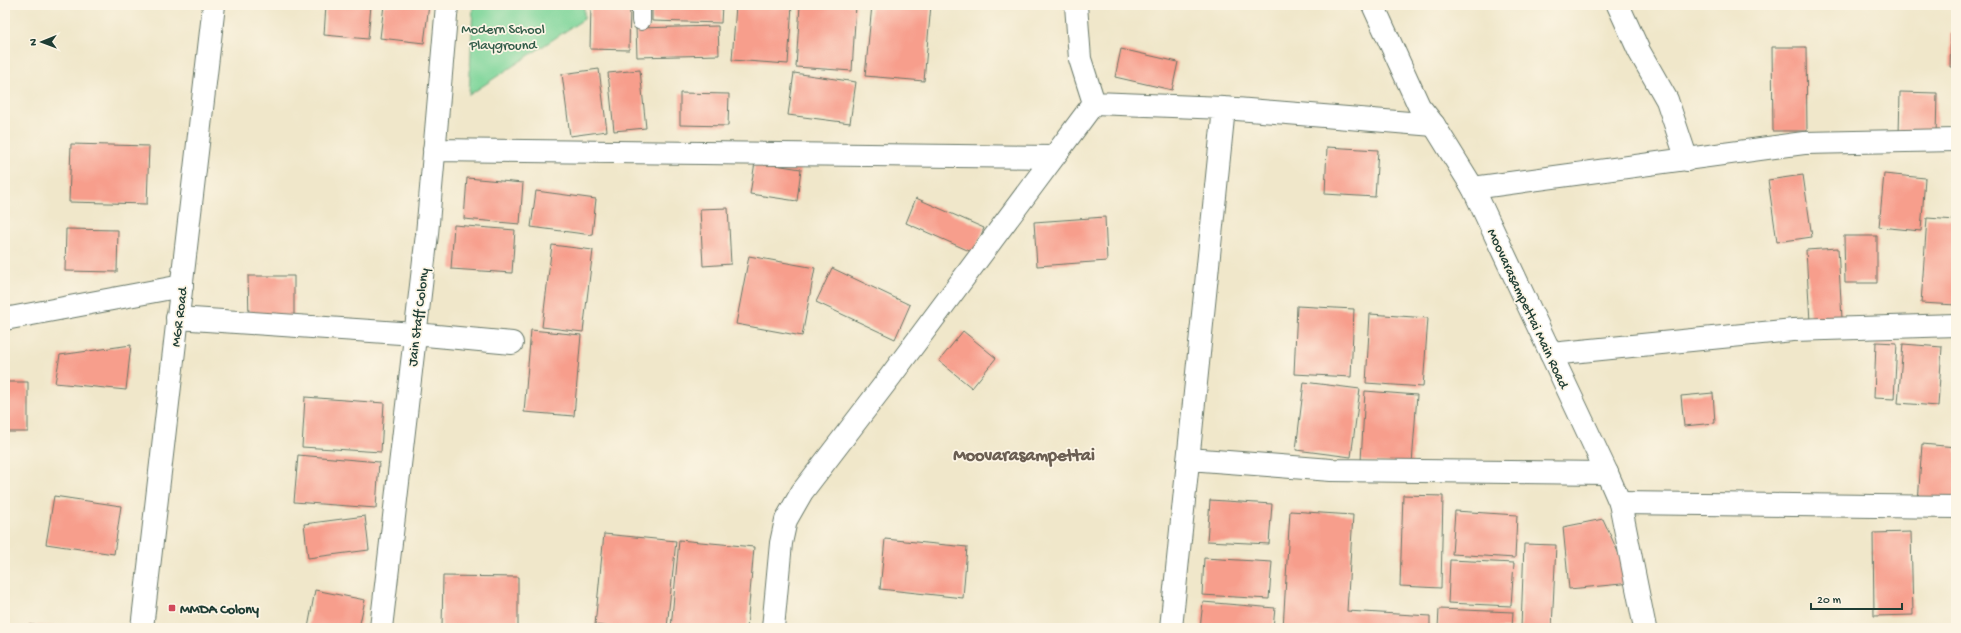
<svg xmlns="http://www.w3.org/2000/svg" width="1961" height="633" font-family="'Gochi Hand',sans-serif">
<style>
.green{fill:#80d69b;stroke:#508a68}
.building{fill:#f79e8c}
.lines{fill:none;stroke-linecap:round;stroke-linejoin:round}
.lane-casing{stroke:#687868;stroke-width:20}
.street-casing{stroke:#687868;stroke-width:24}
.secondary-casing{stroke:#687868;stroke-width:24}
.lane{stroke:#fff;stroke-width:18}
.street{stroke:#fff;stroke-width:22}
.secondary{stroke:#fff;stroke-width:22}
.poi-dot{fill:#d1495b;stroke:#fcf5e5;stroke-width:1.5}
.labels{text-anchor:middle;stroke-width:3.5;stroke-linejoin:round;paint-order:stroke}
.park-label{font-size:14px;fill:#325c49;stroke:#fcf5e5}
.street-label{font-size:14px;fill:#1f3d34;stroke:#fcf5e5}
.poi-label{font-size:14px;font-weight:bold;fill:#1f3d34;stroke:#fcf5e5;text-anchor:start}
.district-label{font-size:18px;font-weight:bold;fill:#6b5f53;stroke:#fcf5e5}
</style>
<rect width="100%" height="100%" fill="#fcf5e5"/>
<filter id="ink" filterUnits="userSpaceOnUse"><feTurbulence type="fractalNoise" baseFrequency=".025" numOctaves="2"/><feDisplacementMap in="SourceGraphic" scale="8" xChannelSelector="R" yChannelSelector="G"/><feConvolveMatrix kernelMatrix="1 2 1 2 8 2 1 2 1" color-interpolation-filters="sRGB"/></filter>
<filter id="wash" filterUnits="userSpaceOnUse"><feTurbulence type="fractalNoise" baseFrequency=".012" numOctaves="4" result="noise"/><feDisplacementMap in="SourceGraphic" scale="16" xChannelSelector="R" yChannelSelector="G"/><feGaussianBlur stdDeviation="0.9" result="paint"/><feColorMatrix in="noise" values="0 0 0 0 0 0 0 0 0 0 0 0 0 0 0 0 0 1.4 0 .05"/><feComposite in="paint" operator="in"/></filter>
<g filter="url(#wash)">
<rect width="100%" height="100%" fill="#f0e7ca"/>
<path class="green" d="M473,5H584V19L469,95Z"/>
<g id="blocks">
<path class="building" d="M326,5H371L368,39L324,35Z
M384,5H429L424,43L380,38Z
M591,5H630L629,50L590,49Z
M652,5H722L721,23L652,21Z
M736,5H792L788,64L732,60Z
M800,5H856L852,71L796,67Z
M872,5H931L924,81L865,76Z
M718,26L719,55L637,57L636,28Z
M1951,33H1956V67H1950Z
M1772,47H1806L1807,131H1773Z
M1121,49L1178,62L1172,90L1115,77Z
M599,69L607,131L570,136L562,74Z
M640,70L646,128L614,131L608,73Z
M794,73L856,82L850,123L788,115Z
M1900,92L1937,93L1936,136L1899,135Z
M680,93L729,94L728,126L680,125Z
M71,144L149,146L147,204L69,202Z
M1327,147L1378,150L1375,197L1325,194Z
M755,162L801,169L797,201L750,194Z
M1884,174L1925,178L1921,231L1879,227Z
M1803,175L1812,237L1777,242L1768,180Z
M467,178L523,183L520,224L464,219Z
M536,191L596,199L592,235L531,227Z
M916,198L984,228L974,253L906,223Z
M728,208L731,264L703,266L700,209Z
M1105,217L1107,261L1037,266L1034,222Z
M1927,218L1956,220V305L1921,303Z
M454,225L515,230L512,273L451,269Z
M66,229L118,230L117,272L65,271Z
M1844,236H1877V283H1845Z
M552,245L593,250L583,332L542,327Z
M1838,248L1842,319L1810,322L1806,250Z
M749,256L815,268L802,336L736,324Z
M832,268L910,305L895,339L816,302Z
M248,276H294V319H249Z
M1297,306L1354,309L1351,377L1294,374Z
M1370,314L1428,318L1423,387L1366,383Z
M531,330L581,335L574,416L524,412Z
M963,331L996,358L972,388L939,361Z
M1876,342L1897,343L1894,399L1874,398Z
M1903,344L1942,347L1938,406L1898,403Z
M131,345L126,390L55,383L60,355Z
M5,382H28V432H5Z
M1304,382L1360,389L1351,457L1296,450Z
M1365,391L1417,395L1412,464L1361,461Z
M1713,393L1715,423L1684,426L1681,396Z
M305,397L384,403L381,452L302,447Z
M1922,444L1956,447V505L1918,503Z
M298,455L379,462L376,508L294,502Z
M1403,495L1443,496L1441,588L1400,586Z
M54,496L121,506L114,554L46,544Z
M1210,500L1272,504L1269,544L1207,541Z
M1290,511L1353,515L1347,611L1430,616V628H1283Z
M1455,511L1517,515L1515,558L1452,554Z
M365,516L369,550L308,558L304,524Z
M1603,519L1632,583L1569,589L1563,527Z
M1911,532L1913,615L1874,616L1873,533Z
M604,534L676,541L667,628H620L595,625Z
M885,539L967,547L963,598L880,589Z
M679,540L754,547L747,628H671Z
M1524,544L1556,545L1552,628H1521Z
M1204,558L1272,562L1269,599L1202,595Z
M1450,560L1514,563L1511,606L1448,603Z
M443,576L518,577V627H442Z
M315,590L365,600L359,628H308Z
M1203,602L1275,608L1273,628H1200Z
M1439,609L1513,612L1512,628H1438Z
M29,625L61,627V628H29Z"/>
</g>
</g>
<g filter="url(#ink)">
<use href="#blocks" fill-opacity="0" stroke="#687868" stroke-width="1"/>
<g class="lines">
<defs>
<path id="lane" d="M641,21V5"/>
<path id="street" d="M1076,5L1080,59L1094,103L1224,108L1434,125
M1618,5L1639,51L1667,100L1687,160
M434,150L1054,157
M1473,188L1804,143L1956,140
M177,318L415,334L512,343
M5,319L182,286
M1551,354L1793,330L1956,325
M1189,459L1331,470L1607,473
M1620,503L1956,507
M381,628L427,234L447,5
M773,628L781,543L786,520L802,492L890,377L1094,103
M1171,628L1224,108"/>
<path id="secondary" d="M1373,5L1419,106L1434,125L1473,188L1607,473L1620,503L1645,628
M142,628L214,5"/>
</defs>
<use href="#lane" class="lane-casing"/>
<use href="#street" class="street-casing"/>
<use href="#secondary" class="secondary-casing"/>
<use href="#lane" class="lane"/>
<use href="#street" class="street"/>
<use href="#secondary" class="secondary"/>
</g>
</g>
<rect class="poi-dot" x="168" y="604" width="8" height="8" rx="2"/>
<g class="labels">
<g class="park-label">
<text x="503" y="33">Modern School<tspan x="503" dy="16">Playground</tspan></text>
</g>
<g class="street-label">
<text transform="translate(1529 308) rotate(65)" y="5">Moovarasampettai Main Road</text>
<text transform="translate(178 317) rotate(-83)" y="5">MGR Road</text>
<text transform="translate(417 317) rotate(-83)" y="5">Jain Staff Colony</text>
</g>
<g class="poi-label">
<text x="180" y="613">MMDA Colony</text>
</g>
<g class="district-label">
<text x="1024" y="460">Moovarasampettai</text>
</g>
</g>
<rect width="1961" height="633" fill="none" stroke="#fcf5e5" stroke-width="20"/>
<g transform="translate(42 42) rotate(269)" stroke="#fcf5e5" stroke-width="3" paint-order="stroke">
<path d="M0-3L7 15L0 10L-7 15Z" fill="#1f3d34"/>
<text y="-6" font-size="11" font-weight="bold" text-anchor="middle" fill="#1f3d34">N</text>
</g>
<path d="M1811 603v6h91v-6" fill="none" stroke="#1f3d34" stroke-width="2"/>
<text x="1817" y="603" font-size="12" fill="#1f3d34" stroke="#fcf5e5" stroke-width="3" paint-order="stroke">20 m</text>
</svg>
